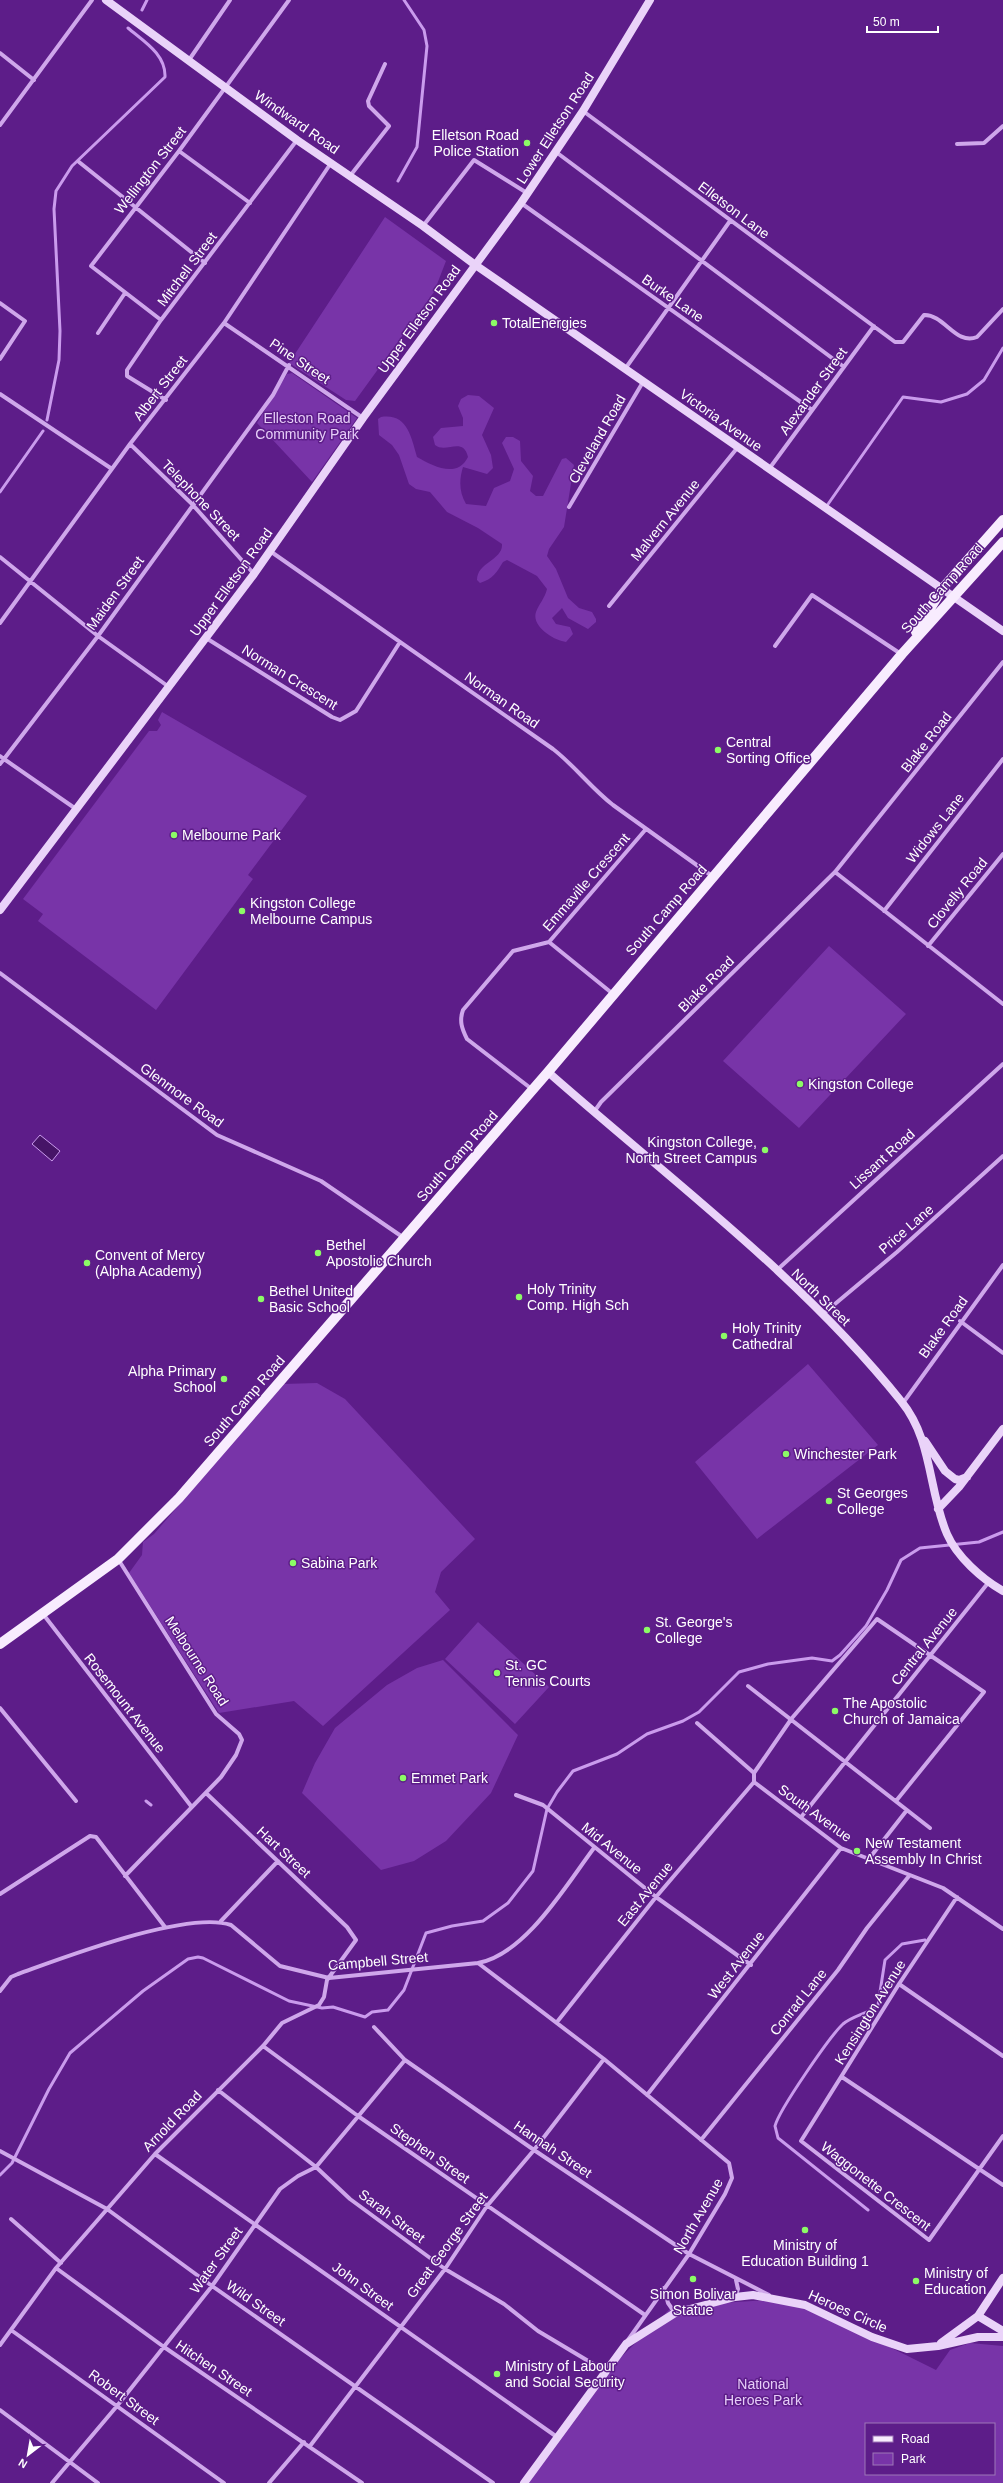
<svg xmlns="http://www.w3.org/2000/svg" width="1003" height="2483" font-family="Helvetica,sans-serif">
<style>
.green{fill:#7834a8;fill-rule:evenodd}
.water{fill:#461467;stroke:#ca9bed}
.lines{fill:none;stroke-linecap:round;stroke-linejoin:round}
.stream{stroke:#ca9bed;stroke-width:3}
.street{stroke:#cfa7eb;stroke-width:4}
.secondary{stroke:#ead3f9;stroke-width:8}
.primary{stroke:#f8ecfe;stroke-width:10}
.poi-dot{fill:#8cfb66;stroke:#5d1d89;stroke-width:1.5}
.labels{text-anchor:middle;stroke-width:3;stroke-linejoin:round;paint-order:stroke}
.street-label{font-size:14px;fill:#fff;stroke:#5d1d89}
.poi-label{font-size:14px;fill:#fff;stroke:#5d1d89;text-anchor:start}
.park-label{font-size:14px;fill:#e6cdf8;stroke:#5d1d89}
</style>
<rect width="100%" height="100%" fill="#5d1d89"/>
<path class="green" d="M385,217L446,261L434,292L355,401L346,400L289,363Z
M292,373L357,418L312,482L257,423L287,374Z
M468,395L479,396L494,408L482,435L491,455L493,468L487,474L463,467C459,480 459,492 466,504L486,506L494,488L510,481L514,469L502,443L506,437H513L520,441L521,461L533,476L530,491L536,496H543L562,459L566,458L574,465L564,527L549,549L547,556L556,569L568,598L579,608L592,612L596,619V622L588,629L568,618L562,608L552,618L556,624L570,627L573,634L566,642C555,641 531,627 536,612C539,604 545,598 547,589L537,576L507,560L503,562C497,572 493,579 480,583L477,580C477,562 503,560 502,544L478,528L447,512L430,492L416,489L409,484L399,455L392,445L379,435L378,419L381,417C407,413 411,436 417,457C433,466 457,479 468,457C463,436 446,454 435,445L433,437L441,428L463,426V418L458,406L461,399Z
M162,712L307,796L248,875L253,879L156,1010L38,921L43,914L23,899L149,731H157L161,725L158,720Z
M829,946L906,1014L799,1128L723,1061Z
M808,1364L878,1445L757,1539L695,1462Z
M317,1383L345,1399L475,1539L441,1572L435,1592L450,1610L323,1726L294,1701L219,1713L129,1573L142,1555L143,1542L154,1534L283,1384Z
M478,1622L549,1687L515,1724L445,1659Z
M443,1660L518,1735L491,1793L446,1841L414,1861L381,1870L302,1793L315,1763L335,1728L387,1685L417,1668Z
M770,2300L821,2313L936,2370L950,2350L970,2343L1003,2346V2483H523L605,2373L673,2306ZM866,2424H994V2474H866Z"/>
<path class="water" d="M40,1135L60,1151L52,1161L32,1144Z"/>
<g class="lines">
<path class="stream" d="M142,10L147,0
M398,181L417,147L427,46L424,30L404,0
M47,420L59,360L60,331L54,209L56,191L72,166L165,77C166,54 143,41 128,28
M0,492L43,431
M826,507L903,397L941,402L967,394L984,380L1003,348
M146,1801L151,1805
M0,2175L12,2163L49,2089L70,2053L143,1991L188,1959L198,1957L203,1958L289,2001L322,2008L333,2007L365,2017L372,2012L388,2010L404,1990L426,1933L452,1926L483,1921L508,1903L533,1871L547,1809L557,1792L573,1771L617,1754L647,1734L683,1721L699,1712L739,1672L768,1664L812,1658L832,1661L840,1655L866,1626L887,1590L901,1560L920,1548L979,1542L1003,1532
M868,2210L778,2138L775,2126C779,2110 830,2036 843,2024C854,2015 868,2014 878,2005L885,1960L902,1944L925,1940"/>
<path class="street" d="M0,53L34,80
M189,60L230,0
M583,111L895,342H903L924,315C944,314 956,346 977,337L1003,309
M0,125L92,0
M957,144L984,143L1003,126
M179,151L250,203
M556,152L844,367
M79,162L205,263
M350,176L389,126L369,106L368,101L385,64
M521,203L812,410
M423,226L474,160L527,193
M0,303L25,321L0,359
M161,320L91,266L179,151L289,0
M224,323L363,418
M98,333L125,293
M625,369L730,221
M0,394L112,469
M166,400L127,376V370L161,320L297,140
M130,444L192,504L254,574
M769,469L874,326
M569,507L643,382
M270,551L553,749C575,766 591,788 613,805L712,876
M0,557L98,636L169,687
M609,606L738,447
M0,623L130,444L224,323L331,163
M206,638L332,717L340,720L356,711L400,642
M775,646L812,595L901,654
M0,756L4,759L0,764
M76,809L4,759L98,636L273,395L289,365
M835,872L1003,1004
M884,911L1003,759
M928,946L1003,854
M0,973L217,1135L321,1181L404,1238
M613,994L549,942L646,829
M533,1090L467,1039C462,1029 459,1021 463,1010L513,951L549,942
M594,1112L601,1102L835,872L1003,662
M777,1270L1003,1064
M823,1314L897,1252L1003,1156
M960,1321L1003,1353
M903,1403L1003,1265
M118,1559L216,1714L239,1734L242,1740L236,1755L221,1777L125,1876
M43,1614L191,1806
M748,1686L930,1828
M0,1708L76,1801
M697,1723L754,1773V1782
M754,1773L792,1718L877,1619L984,1692L896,1801
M754,1782L841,1848L943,1888L1003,1929
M516,1795L543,1805L656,1897L751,1965
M802,1816L988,1583
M868,1860L907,1810
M0,1894L90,1836L96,1837L165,1927
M957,1897L899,1984L801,2141L929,2240L1003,2136
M221,1921L278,1861
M478,1963C526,1954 566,1885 594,1848
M899,1984L1003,2056
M0,1991L11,1977L18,1974C63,1958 187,1910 231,1925L280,1966L329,1978L478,1963L604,2059L729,2163L732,2178L725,2194L689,2254L628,2340
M557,2022L656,1897L754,1782
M374,2027L405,2060L534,2150L689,2254L769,2295
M263,2046L358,2116L645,2315
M842,2077L1003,2185
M218,2090L316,2167L350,2199L445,2269L504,2304L538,2331L605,2371
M647,2095L841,1848
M701,2140L838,1970L867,1928L909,1876
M0,2151L107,2209L212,2286L493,2483
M155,2154L557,2437
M11,2219L61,2263
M56,2268L164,2347L362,2483
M664,2288L668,2303L675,2313
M735,2297L738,2289L736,2280
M11,2330L224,2483
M0,2345L56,2268L155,2154L263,2046L282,2023L319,2005L324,1997L327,1980L356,1940L347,1927L206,1793
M0,2410L98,2483
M310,2446L445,2269L487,2206L534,2150L604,2059
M52,2483L117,2406L212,2286L280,2189L298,2176L316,2167L405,2060
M269,2483L304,2442"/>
<path class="secondary" d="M106,0L297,140L423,226L474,264L1003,631
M0,910L254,574L363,418L521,203L583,111L650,0
M548,1072C667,1177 802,1277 901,1401C933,1440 928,1490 947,1534C957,1557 982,1579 1003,1591
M925,1441L945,1471L955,1479L959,1480L967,1477
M938,1509L959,1487L1003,1429
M978,2316L1003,2331
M941,2343L978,2316L1003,2278
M524,2483L626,2344L675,2313L735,2297L753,2295L805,2305L872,2337L907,2349L938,2346L978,2337H1003"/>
<path class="primary" d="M916,632L942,589L1003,520
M0,1644L118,1559L179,1498L548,1072L902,654L1003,542"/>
</g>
<g class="poi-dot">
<circle cx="527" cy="143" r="4"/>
<circle cx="494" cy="323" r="4"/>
<circle cx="718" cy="750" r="4"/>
<circle cx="174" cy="835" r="4"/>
<circle cx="242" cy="911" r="4"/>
<circle cx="800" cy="1084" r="4"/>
<circle cx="765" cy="1150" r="4"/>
<circle cx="318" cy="1253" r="4"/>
<circle cx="87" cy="1263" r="4"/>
<circle cx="519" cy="1297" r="4"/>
<circle cx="261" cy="1299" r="4"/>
<circle cx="724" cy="1336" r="4"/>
<circle cx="224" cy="1379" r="4"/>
<circle cx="786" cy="1454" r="4"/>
<circle cx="829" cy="1501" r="4"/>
<circle cx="293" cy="1563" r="4"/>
<circle cx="647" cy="1630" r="4"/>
<circle cx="497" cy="1673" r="4"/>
<circle cx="835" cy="1711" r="4"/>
<circle cx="403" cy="1778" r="4"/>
<circle cx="857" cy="1851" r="4"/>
<circle cx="805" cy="2230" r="4"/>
<circle cx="693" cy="2279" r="4"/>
<circle cx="916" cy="2281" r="4"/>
<circle cx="497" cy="2374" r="4"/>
</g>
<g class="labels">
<g class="street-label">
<text transform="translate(297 122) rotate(35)" y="5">Windward Road</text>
<text transform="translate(555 128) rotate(-57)" y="5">Lower Elletson Road</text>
<text transform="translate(150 170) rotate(-52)" y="5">Wellington Street</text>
<text transform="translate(734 210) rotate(37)" y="5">Elletson Lane</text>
<text transform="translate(187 269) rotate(-53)" y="5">Mitchell Street</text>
<text transform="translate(673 298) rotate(35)" y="5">Burke Lane</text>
<text transform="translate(419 319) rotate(-54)" y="5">Upper Elletson Road</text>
<text transform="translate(300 361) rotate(34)" y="5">Pine Street</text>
<text transform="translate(160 388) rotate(-52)" y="5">Albert Street</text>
<text transform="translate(813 391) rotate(-54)" y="5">Alexander Street</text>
<text transform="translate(721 420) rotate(35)" y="5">Victoria Avenue</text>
<text transform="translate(597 439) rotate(-60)" y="5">Cleveland Road</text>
<text transform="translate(201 500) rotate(46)" y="5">Telephone Street</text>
<text transform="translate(665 520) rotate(-51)" y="5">Malvern Avenue</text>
<text transform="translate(231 582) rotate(-54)" y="5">Upper Elletson Road</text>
<text transform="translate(942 588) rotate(-48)" y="5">South Camp Road</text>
<text transform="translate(115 593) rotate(-54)" y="5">Maiden Street</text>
<text transform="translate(290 677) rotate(32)" y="5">Norman Crescent</text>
<text transform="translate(502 700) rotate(35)" y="5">Norman Road</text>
<text transform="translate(926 742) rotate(-52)" y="5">Blake Road</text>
<text transform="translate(935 828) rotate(-52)" y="5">Widows Lane</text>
<text transform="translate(586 882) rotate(-49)" y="5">Emmaville Crescent</text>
<text transform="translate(957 893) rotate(-51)" y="5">Clovelly Road</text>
<text transform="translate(666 910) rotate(-49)" y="5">South Camp Road</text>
<text transform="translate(706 984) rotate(-45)" y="5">Blake Road</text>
<text transform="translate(182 1095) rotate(36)" y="5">Glenmore Road</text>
<text transform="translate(457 1156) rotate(-49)" y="5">South Camp Road</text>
<text transform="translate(882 1159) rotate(-42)" y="5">Lissant Road</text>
<text transform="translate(906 1229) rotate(-41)" y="5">Price Lane</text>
<text transform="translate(821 1297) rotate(44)" y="5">North Street</text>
<text transform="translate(943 1327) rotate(-54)" y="5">Blake Road</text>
<text transform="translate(244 1401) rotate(-49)" y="5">South Camp Road</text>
<text transform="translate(924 1646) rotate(-51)" y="5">Central Avenue</text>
<text transform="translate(197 1661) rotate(57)" y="5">Melbourne Road</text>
<text transform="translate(125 1703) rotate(52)" y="5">Rosemount Avenue</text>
<text transform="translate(815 1813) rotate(36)" y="5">South Avenue</text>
<text transform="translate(612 1848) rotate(39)" y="5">Mid Avenue</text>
<text transform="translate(284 1852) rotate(43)" y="5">Hart Street</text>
<text transform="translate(645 1894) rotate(-51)" y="5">East Avenue</text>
<text transform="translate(378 1961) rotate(-5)" y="5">Campbell Street</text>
<text transform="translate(736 1965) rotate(-52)" y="5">West Avenue</text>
<text transform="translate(798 2002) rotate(-51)" y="5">Conrad Lane</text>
<text transform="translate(870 2012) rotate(-58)" y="5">Kensington Avenue</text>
<text transform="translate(172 2121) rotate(-46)" y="5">Arnold Road</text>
<text transform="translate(553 2149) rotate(34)" y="5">Hannah Street</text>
<text transform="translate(430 2153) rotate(35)" y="5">Stephen Street</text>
<text transform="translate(876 2186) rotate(38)" y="5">Waggonette Crescent</text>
<text transform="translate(392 2216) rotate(37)" y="5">Sarah Street</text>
<text transform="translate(698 2216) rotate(-60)" y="5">North Avenue</text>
<text transform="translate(447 2245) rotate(-54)" y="5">Great George Street</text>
<text transform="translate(216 2260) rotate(-54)" y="5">Water Street</text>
<text transform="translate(363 2286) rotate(36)" y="5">John Street</text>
<text transform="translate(256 2303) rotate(35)" y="5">Wild Street</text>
<text transform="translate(848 2311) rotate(24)" y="5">Heroes Circle</text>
<text transform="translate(214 2368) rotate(34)" y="5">Hitchen Street</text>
<text transform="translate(124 2397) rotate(36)" y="5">Robert Street</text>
</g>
<g class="poi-label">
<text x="519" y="140" text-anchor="end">Elletson Road<tspan x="519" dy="16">Police Station</tspan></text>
<text x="502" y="328">TotalEnergies</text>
<text x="726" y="747">Central<tspan x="726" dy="16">Sorting Office</tspan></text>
<text x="182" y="840">Melbourne Park</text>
<text x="250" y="908">Kingston College<tspan x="250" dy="16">Melbourne Campus</tspan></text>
<text x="808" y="1089">Kingston College</text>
<text x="757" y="1147" text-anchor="end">Kingston College,<tspan x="757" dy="16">North Street Campus</tspan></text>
<text x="326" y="1250">Bethel<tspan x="326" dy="16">Apostolic Church</tspan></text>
<text x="95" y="1260">Convent of Mercy<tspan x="95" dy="16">(Alpha Academy)</tspan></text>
<text x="527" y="1294">Holy Trinity<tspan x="527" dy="16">Comp. High Sch</tspan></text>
<text x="269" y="1296">Bethel United<tspan x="269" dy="16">Basic School</tspan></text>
<text x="732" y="1333">Holy Trinity<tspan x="732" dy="16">Cathedral</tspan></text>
<text x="216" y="1376" text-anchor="end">Alpha Primary<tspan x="216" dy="16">School</tspan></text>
<text x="794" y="1459">Winchester Park</text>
<text x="837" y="1498">St Georges<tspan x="837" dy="16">College</tspan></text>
<text x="301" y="1568">Sabina Park</text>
<text x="655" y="1627">St. George's<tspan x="655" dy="16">College</tspan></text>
<text x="505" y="1670">St. GC<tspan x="505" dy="16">Tennis Courts</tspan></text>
<text x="843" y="1708">The Apostolic<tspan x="843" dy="16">Church of Jamaica</tspan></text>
<text x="411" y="1783">Emmet Park</text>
<text x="865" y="1848">New Testament<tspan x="865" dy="16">Assembly In Christ</tspan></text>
<text x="805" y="2250" text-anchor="middle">Ministry of<tspan x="805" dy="16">Education Building 1</tspan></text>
<text x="924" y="2278">Ministry of<tspan x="924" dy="16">Education</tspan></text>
<text x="693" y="2299" text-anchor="middle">Simon Bolivar<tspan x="693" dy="16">Statue</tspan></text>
<text x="505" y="2371">Ministry of Labour<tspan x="505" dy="16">and Social Security</tspan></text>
</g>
<g class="park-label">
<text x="307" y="423">Elleston Road<tspan x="307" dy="16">Community Park</tspan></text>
<text x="763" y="2389">National<tspan x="763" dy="16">Heroes Park</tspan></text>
</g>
</g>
<rect x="865" y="2423" width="130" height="52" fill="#5d1d89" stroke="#9e77b8"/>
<rect x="873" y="2436" width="20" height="6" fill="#f8ecfe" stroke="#9e77b8"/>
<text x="901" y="2443" font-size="12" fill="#ffffff">Road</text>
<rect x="873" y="2453" width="20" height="12" fill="#7834a8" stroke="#9e77b8"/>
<text x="901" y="2463" font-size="12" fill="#ffffff">Park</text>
<g transform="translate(28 2455) rotate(211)" stroke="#5d1d89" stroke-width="3" paint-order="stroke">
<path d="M0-3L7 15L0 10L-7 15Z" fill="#ffffff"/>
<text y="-6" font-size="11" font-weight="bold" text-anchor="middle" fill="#ffffff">N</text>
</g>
<path d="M867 26v6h71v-6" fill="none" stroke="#ffffff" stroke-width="2"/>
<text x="873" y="26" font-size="12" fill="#ffffff" stroke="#5d1d89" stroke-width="3" paint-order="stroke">50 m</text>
</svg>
